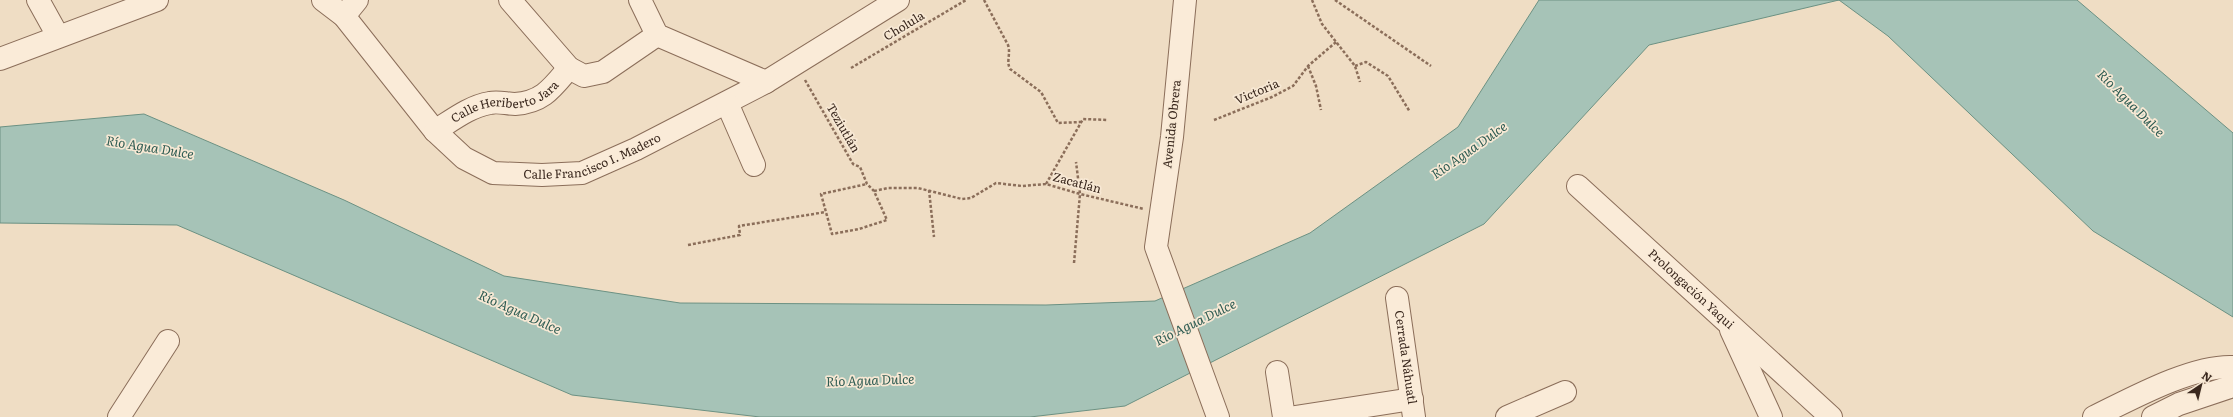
<svg xmlns="http://www.w3.org/2000/svg" width="2233" height="417" font-family="Literata,serif">
<style>
.water{fill:#a6c3b7;stroke:#6c9183}
.lines{fill:none;stroke-linecap:round;stroke-linejoin:round}
.minor-casing{stroke:#8b6e5a;stroke-width:24}
.path{stroke:#8b6e5a;stroke-width:2.5;stroke-dasharray:3 2;stroke-linecap:butt}
.minor{stroke:#faebd8;stroke-width:22}
.labels{text-anchor:middle;stroke-width:3.5;stroke-linejoin:round;paint-order:stroke}
.street-label{font-size:12px;fill:#3a281e;stroke:#f7e8d4}
.water-label{font-size:13px;font-style:italic;fill:#2d5b52;stroke:#f7e8d4}
</style>
<rect width="100%" height="100%" fill="#efddc4"/>
<path class="water" d="M1539,0H2077L2233,133V317L2093,231L1888,36L1839,0L1649,45L1484,224L1125,406L1030,417H760L572,395L177,225L0,223V127L144,114L344,200L504,276L680,303L1046,305L1155,301L1310,233L1458,127Z"/>
<g class="lines">
<defs>
<g id="minor">
<path d="M38,0L58,36"/>
<path id="s1" d="M323,0L344,16L435,131L464,158L493,173L542,175L582,173L636,149L766,82L898,0"/>
<path d="M510,0L569,68L584,76L603,72L657,35"/>
<path d="M640,0L657,35L766,82"/>
<path d="M1185,0L1172,137L1156,247L1218,417"/>
<path d="M344,16L357,0"/>
<path d="M0,59L157,0"/>
<path d="M727,103L754,165"/>
<path id="s2" d="M435,131C451,121 470,106 490,103C498,101 507,104 515,104C543,102 552,88 569,68"/>
<path id="s3" d="M1578,186L1831,417"/>
<path id="s4" d="M1397,298L1414,417"/>
<path d="M1731,330L1771,417"/>
<path d="M1277,372L1284,417"/>
<path d="M119,417L168,341"/>
<path d="M1295,417L1412,399"/>
<path d="M1507,417L1565,392"/>
<path d="M2094,417C2131,399 2192,365 2233,367"/>
<path d="M2153,417L2179,404L2233,386"/>
</g>
</defs>
<use href="#minor" class="minor-casing"/>
<path class="path" d="M984,0L1008,45C1011,54 1006,61 1010,69L1041,92L1058,123L1081,122
M1312,0L1322,24L1355,66L1360,82
M1335,0L1431,66
M1308,66L1316,86L1321,110
M1355,66L1366,62L1388,76L1410,112
M851,68L966,0
M805,80L853,164L860,167L867,184L874,191L887,220L859,229L832,234L821,194L867,184
M1214,120L1272,97L1293,86L1308,66L1336,42
M1046,184L1083,119L1108,120
M929,190L934,237
M874,191L888,188H918L962,199L971,198L996,183L1022,186L1046,184L1080,194L1144,209
M688,245L740,235L739,226L826,212
M1074,263L1080,194L1076,162"/>
<use href="#minor" class="minor"/>
</g>
<g class="labels">
<g class="street-label">
<text transform="translate(904 26) rotate(-31)" y="4">Cholula</text>
<text transform="translate(1257 92) rotate(-23)" y="4">Victoria</text>
<text dy="4" stroke="none"><textPath href="#s2" startOffset="78">Calle Heriberto Jara</textPath></text>
<text transform="translate(1172 124) rotate(-84)" y="4">Avenida Obrera</text>
<text transform="translate(843 128) rotate(60)" y="4">Teziutlán</text>
<text dy="4" stroke="none"><textPath href="#s1" startOffset="348">Calle Francisco I. Madero</textPath></text>
<text transform="translate(1077 183) rotate(15)" y="4">Zacatlán</text>
<text dy="4" stroke="none"><textPath href="#s3" startOffset="153">Prolongación Yaqui</textPath></text>
<text dy="4" stroke="none"><textPath href="#s4" startOffset="60">Cerrada Náhuatl</textPath></text>
</g>
<g class="water-label">
<text transform="translate(2131 103) rotate(45)" y="5">Río Agua Dulce</text>
<text transform="translate(150 147) rotate(9)" y="5">Río Agua Dulce</text>
<text transform="translate(1469 150) rotate(-35)" y="5">Río Agua Dulce</text>
<text transform="translate(520 312) rotate(24)" y="5">Río Agua Dulce</text>
<text transform="translate(1195 322) rotate(-26)" y="5">Río Agua Dulce</text>
<text transform="translate(870 380) rotate(-2)" y="5">Río Agua Dulce</text>
</g>
</g>
<g transform="translate(2201 385) rotate(35)" stroke="#f7e8d4" stroke-width="3" paint-order="stroke">
<path d="M0-3L7 15L0 10L-7 15Z" fill="#3a281e"/>
<text y="-6" font-size="11" font-weight="bold" text-anchor="middle" fill="#3a281e">N</text>
</g>
</svg>
